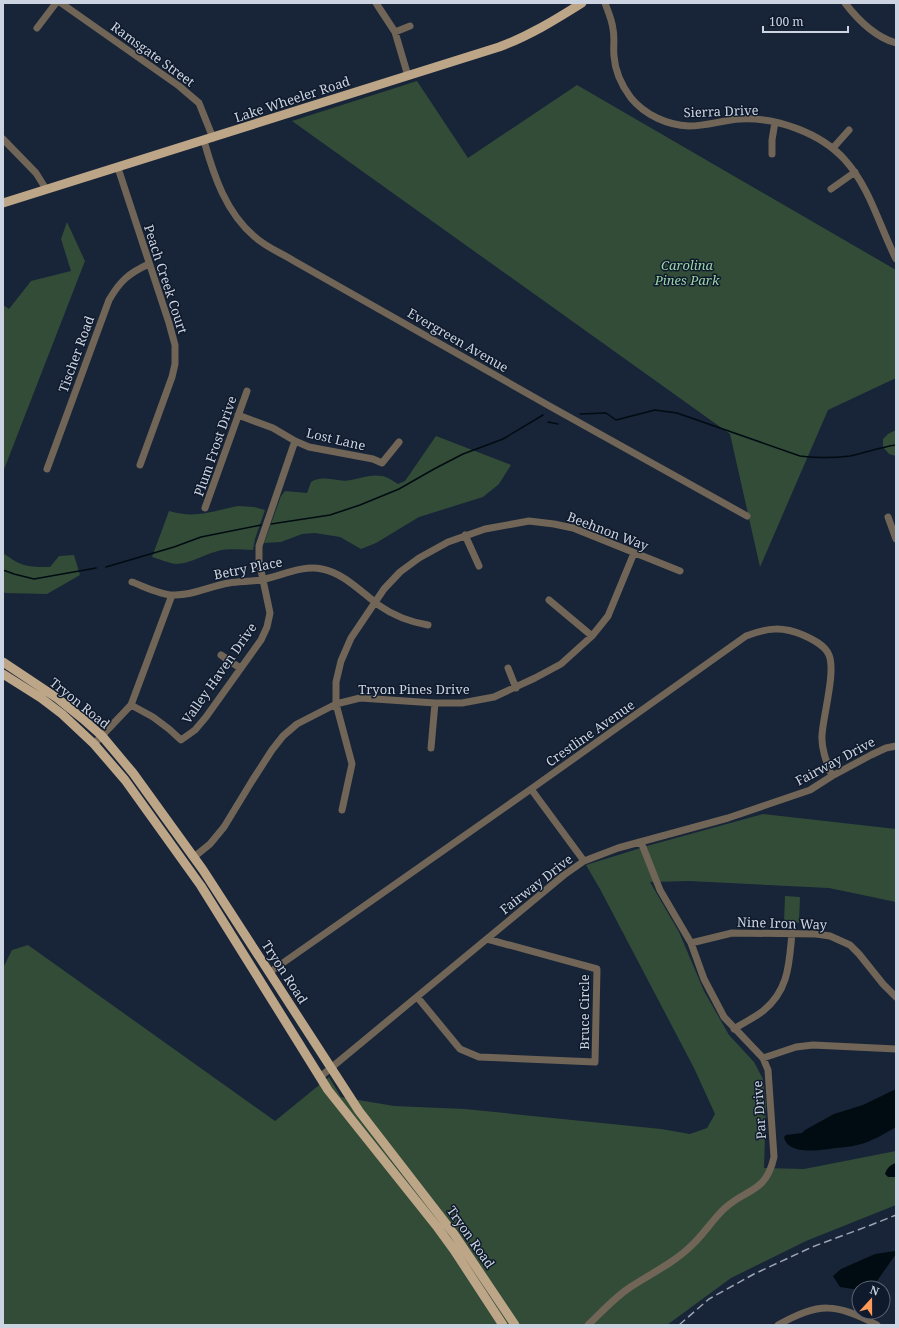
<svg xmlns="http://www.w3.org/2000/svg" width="899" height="1328" font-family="'Noto Serif',serif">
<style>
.green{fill:#334c38}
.water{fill:#000c12}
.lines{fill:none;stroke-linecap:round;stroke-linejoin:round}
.stream{stroke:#000c12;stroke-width:1.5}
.minor{stroke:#706556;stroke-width:7}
.major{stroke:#bda688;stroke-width:9}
.rail{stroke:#9ba4b3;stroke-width:1.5;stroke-dasharray:8 4;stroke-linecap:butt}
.labels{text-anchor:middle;stroke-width:3;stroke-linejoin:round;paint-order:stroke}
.street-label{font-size:13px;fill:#ccd4e1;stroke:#0f1a2c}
.park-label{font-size:13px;font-style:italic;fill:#9bd5a7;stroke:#0f1a2c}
</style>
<rect width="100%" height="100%" fill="#182437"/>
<path class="green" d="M417,81L468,158L577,85L896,270V378L828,410L760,567L730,434L292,121Z
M67,222L85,261L3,472V305L9,309L31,281L71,271L61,239Z
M896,430V456L889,454L883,447V439L888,434Z
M436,436L511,465L499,484L483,497L419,517L376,543L361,549L340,537L315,533L302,534L281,542L264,543L281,496L285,491L307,493L311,482C324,474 337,483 351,480C361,478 371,474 382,476C388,477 393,481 398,484L405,481Z
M238,506L254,507L265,510L255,539L253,550C241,550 229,548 218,551C205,554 189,564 176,564C168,563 159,559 152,557L169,511C196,519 212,511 238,506Z
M3,553C22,567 27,567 50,567L59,556L74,555L80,575L47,594L5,593L3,591Z
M763,814L896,829V902L829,888L689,881L650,882L679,932L704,991L729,1035L754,1062L763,1079L766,1104L764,1168L804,1169L896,1151V1205L806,1241L731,1278L667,1325H3V968L12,950L28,945L275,1121L329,1077L341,1097L394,1106L465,1109L661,1129L690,1134L707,1128L715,1114L694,1068L600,889L586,865L647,846Z
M785,896L800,897L799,923L784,922Z"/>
<path class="water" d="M896,1089V1127C884,1134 871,1142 857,1145C850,1147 843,1147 836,1148C821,1150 788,1156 784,1137L786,1135L802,1133L805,1130L834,1114L863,1105Z
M896,1163V1177H888L885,1174C887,1168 890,1165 896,1163Z
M895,1251L896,1254L872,1288H859V1290L840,1287L833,1276L841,1269L875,1254Z"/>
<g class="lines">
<path class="stream" d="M580,414L606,413L616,420L655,410L677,413L800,456C816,458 833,458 850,456C865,453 880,447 896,445
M548,422L558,424
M271,524L330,515L360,505L399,489L434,469L463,454L503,439L543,415
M106,567L174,547L201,537L261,525
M3,570L14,574L34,579L96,568"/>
<path class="minor" d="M61,3L179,86L199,103L213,138
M376,3L395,32L408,76
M605,3C608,11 612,20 613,29C615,38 613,47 614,56C615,71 622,86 631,98C645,115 667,125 689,126C706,126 724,120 740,119C776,117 821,133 845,160C870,188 879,225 896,259
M845,3C858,20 875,37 896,43
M37,28L56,3
M395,32L410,26
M3,139L36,173L46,189
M204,141C214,176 226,213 255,237C266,247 281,253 294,261L553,408L747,516
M833,148L849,130
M772,154V140L775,122
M118,168L169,323L175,345V364L172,377L140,465
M831,189L855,172
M238,415L273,428L295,441L309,447L373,459L382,463L399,442
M47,469L109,300C120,281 129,273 149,264
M205,508L247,391
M888,517L896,539
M465,535L479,566
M132,582C143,586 161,595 173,595C192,596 210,586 229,583C241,581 254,582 265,579C283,575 303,565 322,569C344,573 362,593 380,606C394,616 411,622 428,625
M549,600L592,636
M221,655L240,668
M508,668L516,688
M131,705L153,717L169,729L181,740L195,730L206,717L261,640L267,627L270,613L259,561V546L295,441
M94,744L131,705L172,595
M431,748L435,703
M531,789L584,861
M342,810L352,764L336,704V682L341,661L351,638L384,589L400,572L419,558L448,542L485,529L529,521L554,524L573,528L680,571
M194,857L210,844L224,827L252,781L272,750L283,736L297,724L336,704L360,698L435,703H462L494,697L535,678L561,664L592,636L608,616L634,553
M691,943L732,933L816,934L830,936L850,945L859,954L883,984L896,997
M270,972L531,789L746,636C767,628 782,626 803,635C812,639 825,645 829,655C836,672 823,716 822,735C821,749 827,763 832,776
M418,998L460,1049L479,1057L595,1062L597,969L487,939
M734,1029C743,1023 754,1018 763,1011C789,990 789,964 792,933
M763,1058L796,1047L813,1045L896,1049
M320,1077L564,875L584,861L618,848L728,818L810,790L832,776L871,755L886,748L896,746
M588,1325C601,1313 614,1298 629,1288C650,1274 674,1263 692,1245C704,1234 713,1219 725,1208C747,1188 766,1193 774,1157L768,1070L763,1058L724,1017L704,979L691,943L660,890L641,842
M778,1325C819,1302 836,1303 877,1325"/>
<path class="major" d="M3,203L499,47C529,36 555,20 582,3
M3,662L57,698L83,719L102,736L133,773L203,870L359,1111L454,1234L515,1325
M3,674L41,698L62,714L94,744L125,780L201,886L328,1090L438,1228L454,1250L503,1325"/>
<path class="rail" d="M679,1325L709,1299L754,1274L812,1247L871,1225L896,1215"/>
</g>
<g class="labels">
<g class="street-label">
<text transform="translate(153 54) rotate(36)" y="5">Ramsgate Street</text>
<text transform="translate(292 99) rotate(-18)" y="5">Lake Wheeler Road</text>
<text transform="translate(721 111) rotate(-2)" y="5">Sierra Drive</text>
<text transform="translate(166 279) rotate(72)" y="5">Peach Creek Court</text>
<text transform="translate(458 340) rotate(30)" y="5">Evergreen Avenue</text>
<text transform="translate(76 354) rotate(-70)" y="5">Tischer Road</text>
<text transform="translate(336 439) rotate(13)" y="5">Lost Lane</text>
<text transform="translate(215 446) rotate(-71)" y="5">Plum Frost Drive</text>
<text transform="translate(608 531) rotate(21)" y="5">Beehnon Way</text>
<text transform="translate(248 568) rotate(-11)" y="5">Betry Place</text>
<text transform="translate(219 673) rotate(-55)" y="5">Valley Haven Drive</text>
<text x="414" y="694">Tryon Pines Drive</text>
<text transform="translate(80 703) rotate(39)" y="5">Tryon Road</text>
<text transform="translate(590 733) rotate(-35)" y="5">Crestline Avenue</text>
<text transform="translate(835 761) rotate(-28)" y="5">Fairway Drive</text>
<text transform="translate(536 884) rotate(-38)" y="5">Fairway Drive</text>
<text transform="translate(782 923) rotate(2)" y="5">Nine Iron Way</text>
<text transform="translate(285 972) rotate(57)" y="5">Tryon Road</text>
<text transform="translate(584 1012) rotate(-90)" y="5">Bruce Circle</text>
<text transform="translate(759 1110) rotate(-94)" y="5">Par Drive</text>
<text transform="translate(471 1237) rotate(55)" y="5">Tryon Road</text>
</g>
<g class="park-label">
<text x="687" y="270">Carolina<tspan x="687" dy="15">Pines Park</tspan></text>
</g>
</g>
<rect width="899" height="1328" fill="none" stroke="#ccd4e1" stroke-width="8"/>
<g transform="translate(871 1300) rotate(21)"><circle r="19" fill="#0f1a2c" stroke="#5b6474"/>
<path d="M0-3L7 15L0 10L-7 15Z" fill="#fe9b59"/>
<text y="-6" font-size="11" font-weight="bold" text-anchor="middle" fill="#ccd4e1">N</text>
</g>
<path d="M763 26v6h85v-6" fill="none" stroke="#ccd4e1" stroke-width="2"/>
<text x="769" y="26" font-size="12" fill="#ccd4e1" stroke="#0f1a2c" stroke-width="3" paint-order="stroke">100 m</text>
</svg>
